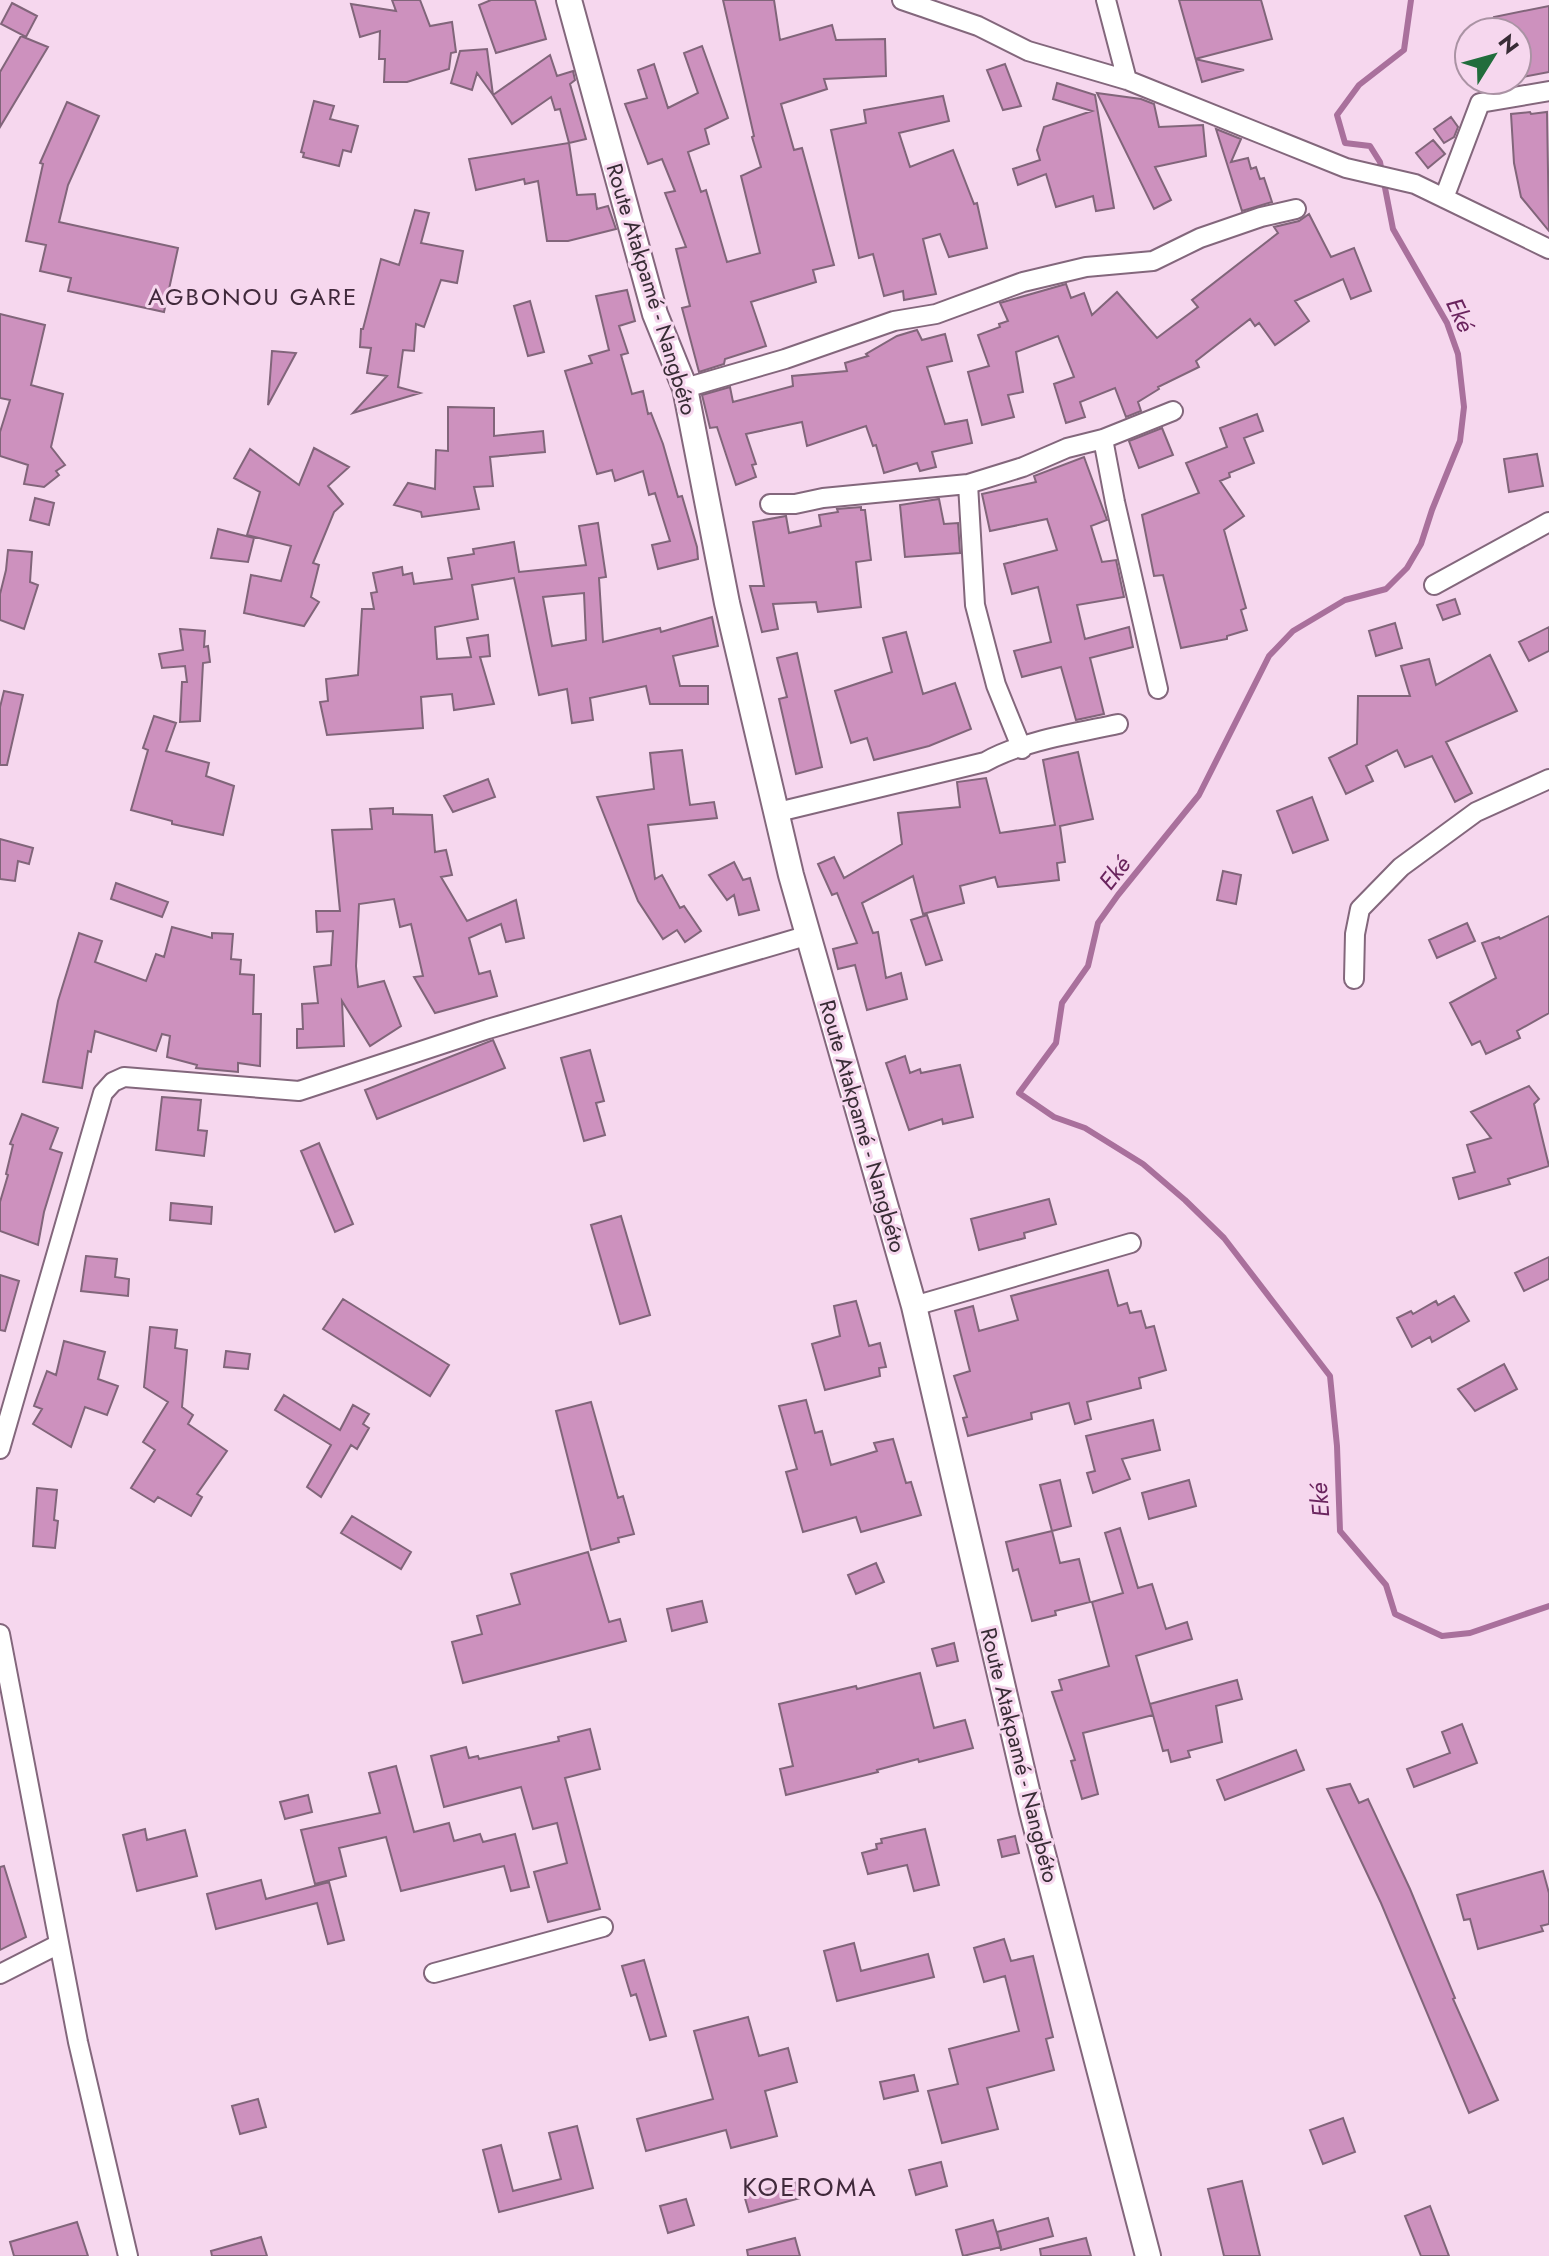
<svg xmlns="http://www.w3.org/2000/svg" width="1549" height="2256" font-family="Jost,sans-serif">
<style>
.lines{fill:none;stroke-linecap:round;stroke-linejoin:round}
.stream{stroke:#a9709c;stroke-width:6}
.building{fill:#cd91be;stroke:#81657a;stroke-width:2;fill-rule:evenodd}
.street-casing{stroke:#83677c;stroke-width:22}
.secondary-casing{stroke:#83677c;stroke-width:28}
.street{stroke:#fff;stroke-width:18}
.secondary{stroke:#fff;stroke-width:24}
.labels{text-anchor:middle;stroke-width:6;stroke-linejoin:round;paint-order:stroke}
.street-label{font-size:22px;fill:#382c35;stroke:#f6d7ee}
.neighbourhood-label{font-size:24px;letter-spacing:2px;fill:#40293b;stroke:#f6d7ee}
.water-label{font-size:24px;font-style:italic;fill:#6a245e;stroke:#f6d7ee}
.quarter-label{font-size:26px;letter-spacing:2px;fill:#40293b;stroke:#f6d7ee}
</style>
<rect width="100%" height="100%" fill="#f6d7ee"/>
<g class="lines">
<path class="stream" d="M1411,0L1404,50L1359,85L1337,115L1345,143L1370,146L1380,162L1393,229L1447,323L1458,354L1464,407L1460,441L1432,510L1421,544L1407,568L1386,589L1345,600L1293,631L1269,656L1199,795L1118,895L1098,923L1088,966L1062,1003L1056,1043L1019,1093L1054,1117L1085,1128L1143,1164L1185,1200L1224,1238L1330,1376L1337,1446L1340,1531L1386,1585L1395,1614L1442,1636L1470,1633L1549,1606"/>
</g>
<path class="building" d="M392,0H420L430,26L452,22L456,52L451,53L449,69L407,82H384L385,59H379L380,31L360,37L351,4L396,11Z
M491,0H535L546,39L496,53L479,5Z
M723,0H774L780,40L832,25L836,40L885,39L886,76L824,79L827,89L781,104L794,150L802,148L834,265L813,270L816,282L751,302L766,346L725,359L724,364L699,372L682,308L690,306L676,249L686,247L665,193L675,191L662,159L648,164L625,104L647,98L638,70L654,64L668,108L698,93L684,53L702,46L728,118L705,129L709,144L688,152L701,192L706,190L727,262L760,253L741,176L761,167L752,137L754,136Z
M1179,0H1261L1272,39L1195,59L1244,70L1202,82Z
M12,3L37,16L26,37L1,24Z
M1549,6V72L1517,78V32H1496L1494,17Z
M21,36L48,47L0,127V72Z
M487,49L493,95L477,73L472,90L451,83L460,51Z
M550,55L557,76L573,71L575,80L570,84L586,139L569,143L577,195L595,194L597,209L608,206L616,229L568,241H547L538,181L525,184L524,179L476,190L469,159L569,143L560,109L555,110L551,97L512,124L493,95Z
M1005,64L1021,106L1003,110L987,70Z
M1057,83L1095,95L1114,208L1096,211L1093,196L1056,207L1046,174L1018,185L1013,169L1040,160L1037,150L1044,127L1092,111L1053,99Z
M1097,93L1141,99L1154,104L1159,127L1203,125L1206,156L1155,167L1171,200L1154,209Z
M943,96L949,121L899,133L910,167L953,150L974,204L977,203L987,248L949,257L940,234L923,239L936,294L904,300L903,291L884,296L873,254L859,258L831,130L866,123L864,110Z
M314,101L334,106L330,119L358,126L351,152L343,150L339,166L303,157L304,153L301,152Z
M67,102L99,116L68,185L59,222L178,248L164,312L68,291L71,278L40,271L46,245L26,241L43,164L40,163Z
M1530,112L1531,114L1547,112L1549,231L1521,197L1514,163L1511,114Z
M1451,117L1458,127L1454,137L1444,143L1434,129Z
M1216,129L1241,139L1231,162L1248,158L1251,169L1256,167L1260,179L1264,178L1272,202L1242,211Z
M1433,140L1445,154L1428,168L1416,153Z
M415,210L429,213L421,243L463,251L457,283L441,280L424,327L416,324L414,351L403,350L398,387L420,393L353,413L387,376L367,373L371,348L360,347L361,329H363L381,259L399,265Z
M1309,214L1331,257L1354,248L1371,291L1351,299L1343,279L1295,301L1309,321L1275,345L1259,323L1255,326L1250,319L1196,361L1199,367L1158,387L1159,389L1138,402L1141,411L1126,417L1115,388L1080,402L1085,417L1066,423L1054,384L1074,377L1058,336L1016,352L1023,392L1008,395L1014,417L982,425L968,372L989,366L978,335L1000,327L999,324L1008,321L1000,303L1066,284L1071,298L1084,293L1092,315L1117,292L1157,338L1198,307L1192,300L1278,233L1274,227L1299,221Z
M627,290L635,321L619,326L628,353L621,355L632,394L643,391L648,414L651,413L663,444L678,497L682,496L697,547L698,559L658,569L652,545L670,541L655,493L649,495L643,471L615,481L612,470L597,474L565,371L592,363L589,356L609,350L596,296Z
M530,301L544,352L528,356L514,306Z
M0,314L45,325L31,385L63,394L51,447L65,465L56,471L59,475L44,487L24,484L28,465L0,456V432L10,400L0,398Z
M917,330L922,340L945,334L952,361L927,367L945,424L967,420L972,443L932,452L936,467L920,471L917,463L884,473L876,445L873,446L866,426L807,446L802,422L746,434L756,464L752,465L756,477L736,485L717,427L710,428L702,395L730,387L733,402L793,386L792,376L847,371L845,363L868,356L866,354L897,336Z
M272,351L296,353L268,405Z
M448,407L494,408V436L543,431L545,452L490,457L493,486L474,487L479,509L422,517L421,512L394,505L408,483L435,489L436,450L448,451Z
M1257,414L1263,431L1244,438L1254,463L1229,473L1230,477L1220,481L1244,516L1224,530L1246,608L1241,610L1247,630L1227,636V639L1181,648L1163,575L1154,576L1142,515L1199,493L1186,463L1227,447L1220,428Z
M1162,428L1173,455L1139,468L1129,441Z
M314,448L349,467L328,486L343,504L334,512L313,563L319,565L311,597L319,602L304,626L244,613L251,575L281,581L291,546L247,535L260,492L234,478L250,449L299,485Z
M1537,454L1543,486L1509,492L1504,459Z
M1084,457L1107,520L1091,526L1102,562L1116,560L1124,597L1077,605L1085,639L1129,627L1133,647L1090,658L1104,714L1076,720L1061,667L1022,677L1014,651L1051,642L1038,587L1012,594L1004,564L1057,550L1047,519L990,531L982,494L1036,482L1034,476Z
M35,498L54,503L49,525L30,520Z
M939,499L944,524L958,523L960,553L905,557L900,505Z
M861,507V510H865L871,560L856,562L861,607L818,612L816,602L773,604L778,629L762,632L750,586H764L753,522L786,516L789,533L821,526L819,515L838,512L837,509Z
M598,523L606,577L599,578L603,642L660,628L661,632L712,617L718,646L673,656L680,686H708V704H650L646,686L590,698L593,720L572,723L567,689L539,695L514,578L472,585L478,619L435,627L437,659L471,657L467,638L488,635L490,656L480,657L494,704L454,710L452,694L421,697L423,728L327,735L320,702L328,701L326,679L358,675L362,609H374L371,593L377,592L373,573L402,567L403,575L412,573L414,584L452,579L448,558L474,554L473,549L514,542L519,572L586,565L579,526ZM584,593L586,640L552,646L543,597Z
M218,529L254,538L248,562L211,558Z
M8,550L32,552L30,582L38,585L24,629L0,620V594L6,570Z
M1455,599L1460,614L1443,620L1437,605Z
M1395,623L1402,648L1376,656L1369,631Z
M1549,627V651L1529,661L1519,642Z
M180,629L205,631L204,647L208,646L210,662L203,663L200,721L180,722L182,682H187L185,666L162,668L159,654L183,650Z
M906,632L923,694L955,683L971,729L929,746L874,760L867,738L851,743L835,691L892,672L883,638Z
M797,653L822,767L796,774L779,699L787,697L777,658Z
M1490,655L1517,711L1446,742L1472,793L1455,802L1432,756L1405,767L1397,750L1366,766L1373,781L1346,794L1329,758L1357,744L1358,696H1410L1401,666L1429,659L1436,685Z
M4,691L23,695L7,765H0V707Z
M154,716L176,723L166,751L209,763L206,776L234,786L223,835L172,824V821L131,810L148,750L143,748Z
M682,750L690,805L714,802L717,818L648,825L655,879L662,875L680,908L684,906L701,931L685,942L677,930L663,939L638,901L597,797L654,789L650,753Z
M1078,752L1093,819L1060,826L1065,862L1057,863L1059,880L998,887L995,877L960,886L964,903L923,914L913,876L862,903L873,933L878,932L886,978L901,973L907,999L867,1010L855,965L838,969L833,949L857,943L837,893L832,895L818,864L834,857L844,878L902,844L898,813L960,807L957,782L986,778L1000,833L1055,825L1043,760Z
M488,779L495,797L453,812L444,796Z
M1312,797L1328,840L1293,853L1277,811Z
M393,808V814L432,815L435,852L446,850L452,875L441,877L467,921L516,900L524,938L506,942L501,924L469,938L479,974L490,971L497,996L435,1013L414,977L423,976L411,924L400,927L394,899L359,904L356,966L358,987L384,981L401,1026L370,1046L342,1001L344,1046L297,1048V1029H303L302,1004L318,1003L314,967L331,965L333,931L317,932L316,911H340L332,830L372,829L370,809Z
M0,839L33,848L29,864L18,861L15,881L0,879Z
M734,862L743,880L750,878L759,910L739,915L734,895L727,900L709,875Z
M1223,871L1241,875L1236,904L1217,900Z
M116,883L168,902L162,917L111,899Z
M927,915L942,960L926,965L911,920Z
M1549,916V1013L1517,1031L1520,1038L1486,1054L1480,1041L1472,1045L1450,1003L1496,978L1482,943L1499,937L1500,939Z
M1467,923L1475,941L1437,958L1429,940Z
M172,927L212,938V933L233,934L231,959L241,960L240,974L254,975L253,1014H261L260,1066L238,1063V1072L196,1068L197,1065L167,1057L170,1036L162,1034L156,1051L95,1031L91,1052L88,1051L82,1088L43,1082L58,1001L79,933L102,941L95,962L146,981L156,954L164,957Z
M493,1040L505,1068L377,1119L365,1090Z
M590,1050L604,1101L596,1103L605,1135L584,1141L561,1058Z
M905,1056L910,1073L920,1069L921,1073L960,1065L973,1117L943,1124L942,1119L909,1130L886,1063Z
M1529,1086L1539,1099L1534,1104L1549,1166L1508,1179L1510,1184L1459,1199L1453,1178L1475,1172L1467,1145L1491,1138L1471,1112Z
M162,1097L201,1100L198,1130L207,1131L204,1156L156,1150Z
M22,1114L58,1128L50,1149L62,1153L44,1212L38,1245L0,1231V1202L8,1175L6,1174L13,1145L10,1144Z
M319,1143L353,1224L335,1232L301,1151Z
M1049,1199L1056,1224L1024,1233L1025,1238L979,1250L971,1219Z
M171,1203L212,1207L211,1224L170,1220Z
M621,1216L650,1315L620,1324L591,1225Z
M86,1256L117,1259L115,1277L129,1279L128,1296L81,1291Z
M1549,1257V1279L1524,1291L1515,1273Z
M1108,1270L1118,1306L1127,1303L1130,1313L1141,1311L1146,1328L1154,1326L1166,1370L1139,1378L1141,1388L1087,1402L1091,1419L1075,1424L1069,1403L1031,1413L1032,1419L968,1436L963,1418L967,1417L954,1376L970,1371L955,1311L973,1306L979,1331L1018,1320L1011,1296Z
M0,1275L19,1281L5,1331L0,1330Z
M1454,1296L1469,1321L1432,1342L1430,1337L1412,1347L1397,1318L1411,1311L1413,1314L1436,1301L1438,1305Z
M343,1299L449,1365L430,1396L323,1329Z
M856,1301L869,1346L880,1343L886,1367L879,1368L880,1376L825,1390L812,1344L840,1336L834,1306Z
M150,1327L177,1330L175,1348L187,1350L182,1407L193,1415L188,1424L227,1451L197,1494L202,1497L191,1516L158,1497L154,1502L131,1488L155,1450L143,1442L168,1402L144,1387Z
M64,1341L105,1352L98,1379L118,1386L107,1415L85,1407L71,1447L33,1424L42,1409L34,1406L47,1371L56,1375Z
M226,1351L250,1354L248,1369L224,1367Z
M1504,1364L1517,1389L1475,1411L1458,1389Z
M284,1395L340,1430L353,1405L369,1414L363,1424L369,1428L357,1449L351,1445L321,1497L307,1487L331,1445L275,1410Z
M806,1400L815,1433L822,1431L831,1465L877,1451L874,1443L893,1439L906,1483L911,1482L921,1515L861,1532L856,1517L803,1532L786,1472L797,1469L779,1406Z
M591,1402L618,1498L623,1496L634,1534L618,1538L619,1542L591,1550L556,1411Z
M1153,1420L1160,1450L1122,1459L1130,1479L1093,1493L1087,1473L1095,1471L1086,1436Z
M1060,1480L1071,1526L1052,1531L1040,1485Z
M1189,1480L1196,1506L1149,1519L1142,1493Z
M37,1488L57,1490L54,1520L58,1521L55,1548L33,1546Z
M352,1516L411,1552L401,1569L341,1533Z
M1120,1528L1138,1588L1152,1584L1166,1629L1187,1622L1192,1639L1136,1656L1153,1715L1083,1733L1098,1794L1082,1799L1071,1761L1075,1760L1052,1692L1062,1690L1059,1680L1109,1666L1092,1602L1123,1593L1105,1533Z
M1052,1531L1060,1563L1079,1559L1090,1602L1055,1611L1056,1615L1032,1621L1018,1569L1013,1571L1006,1542Z
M588,1552L609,1622L620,1619L626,1641L463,1683L452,1642L482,1634L477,1616L520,1604L511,1574Z
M876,1563L884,1582L856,1594L848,1575Z
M702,1601L707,1622L672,1631L667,1609Z
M954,1643L958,1661L937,1666L932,1649Z
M920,1673L934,1728L965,1720L973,1748L919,1762L918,1759L877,1770L878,1772L786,1795L780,1769L793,1766L779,1704L856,1686L857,1689Z
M1237,1680L1242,1699L1216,1706L1222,1742L1188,1751L1190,1757L1171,1762L1168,1750L1163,1751L1150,1704Z
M1462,1724L1477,1763L1414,1787L1407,1769L1450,1753L1442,1732Z
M590,1729L600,1769L565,1778L600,1909L548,1922L534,1872L567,1863L557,1823L533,1829L521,1787L444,1807L431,1756L466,1747L469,1758L478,1756L479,1759L559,1741L558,1737Z
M1296,1750L1304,1770L1225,1800L1217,1780Z
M396,1766L414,1832L449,1823L454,1841L480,1834L483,1842L515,1834L529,1887L511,1891L504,1866L401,1891L386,1837L339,1848L346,1876L315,1884L301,1830L380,1813L369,1773Z
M1350,1784L1359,1803L1368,1799L1410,1889L1455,1998L1453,1999L1498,2100L1469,2113L1381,1903L1327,1789Z
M308,1795L312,1812L285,1819L280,1802Z
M145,1829L147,1840L185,1830L197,1876L137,1891L123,1835Z
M925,1829L939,1885L914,1891L907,1865L868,1874L862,1853L877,1849L876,1844L882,1843L881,1839Z
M1015,1836L1019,1853L1002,1857L998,1840Z
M4,1866L26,1937L0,1950V1867Z
M1543,1871L1549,1893V1924L1541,1926L1543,1931L1478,1949L1470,1919L1464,1920L1457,1895Z
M261,1880L266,1899L329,1882L344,1940L328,1944L317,1903L216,1929L207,1894Z
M1004,1939L1011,1961L1033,1956L1053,2037L1046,2039L1054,2070L987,2088L998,2129L942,2143L928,2091L958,2084L949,2049L1019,2031L1005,1976L984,1982L974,1948Z
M854,1943L861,1971L928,1954L934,1977L837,2001L824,1951Z
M644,1960L666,2036L650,2040L636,1994L631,1996L622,1966Z
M748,2017L759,2056L788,2048L797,2082L765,2091L777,2136L731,2148L726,2130L646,2151L637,2119L713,2099L694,2031Z
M914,2075L918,2091L884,2099L880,2082Z
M258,2099L266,2127L240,2134L232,2106Z
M1343,2118L1355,2152L1323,2164L1310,2130Z
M577,2126L593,2188L499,2212L483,2150L501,2145L513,2191L561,2179L549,2133Z
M941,2162L947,2186L916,2195L909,2170Z
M1242,2181L1260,2256H1224L1208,2189Z
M795,2182L800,2198L749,2212L744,2195Z
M686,2199L694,2225L668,2233L660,2206Z
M1430,2206L1449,2256H1421L1405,2216Z
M1048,2218L1053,2236L1001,2250L997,2232Z
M993,2220L1001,2247L963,2256L956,2230Z
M77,2222L88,2256H14L10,2242Z
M261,2237L267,2256H212L211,2251Z
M795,2238L800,2256H748L747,2250Z
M1086,2238L1091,2256H1041L1040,2249Z"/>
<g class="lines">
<defs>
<path id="street" d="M902,0L978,26L1028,51L1127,80L1346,168L1415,184L1549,249
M1106,0L1127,80
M1444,198L1480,103L1549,91
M685,388L785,359L894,321L936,314L1023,282L1086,267L1153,261L1200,238L1261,217L1296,209
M1103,439L1115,502L1158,689
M968,484L975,605L996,685L1022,749
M770,504H795L823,498L968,484L1023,467L1067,448L1103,439L1173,411
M1434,585L1549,522
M778,812L985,762C1022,741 1076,733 1118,724
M1354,979L1355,934L1360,909L1401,867L1476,812L1549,779
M914,1306L1131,1243
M0,1449L103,1093L113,1082L124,1077L299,1091L488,1029L809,935
M0,1634L78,2042L128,2256
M434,1973L603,1927
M0,1974L59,1944"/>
<path id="secondary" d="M569,0L655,314L685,388L727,603L791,875L914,1306L1032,1812L1148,2256"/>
</defs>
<use href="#street" class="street-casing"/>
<use href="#secondary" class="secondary-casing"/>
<use href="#street" class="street"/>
<use href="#secondary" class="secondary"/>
</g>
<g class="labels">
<g class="street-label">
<text transform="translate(652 289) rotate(73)" y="8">Route Atakpamé - Nangbéto</text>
<text transform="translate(863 1126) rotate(74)" y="8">Route Atakpamé - Nangbéto</text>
<text transform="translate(1020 1755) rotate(76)" y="8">Route Atakpamé - Nangbéto</text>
</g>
<g class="neighbourhood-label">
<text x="253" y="305">AGBONOU GARE</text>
</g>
<g class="water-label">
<text transform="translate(1460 315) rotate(65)" y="8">Eké</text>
<text transform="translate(1115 873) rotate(-52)" y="8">Eké</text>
<text transform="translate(1320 1500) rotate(-94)" y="8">Eké</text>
</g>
<g class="quarter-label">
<text x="810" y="2196">KOEROMA</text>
</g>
</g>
<g transform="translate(1493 56) rotate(53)"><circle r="38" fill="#f6d7ee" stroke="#aa93a4" stroke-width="2"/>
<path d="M0-6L14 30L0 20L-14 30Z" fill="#216d3c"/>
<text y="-12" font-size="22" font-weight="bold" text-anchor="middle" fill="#382c35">N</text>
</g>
</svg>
